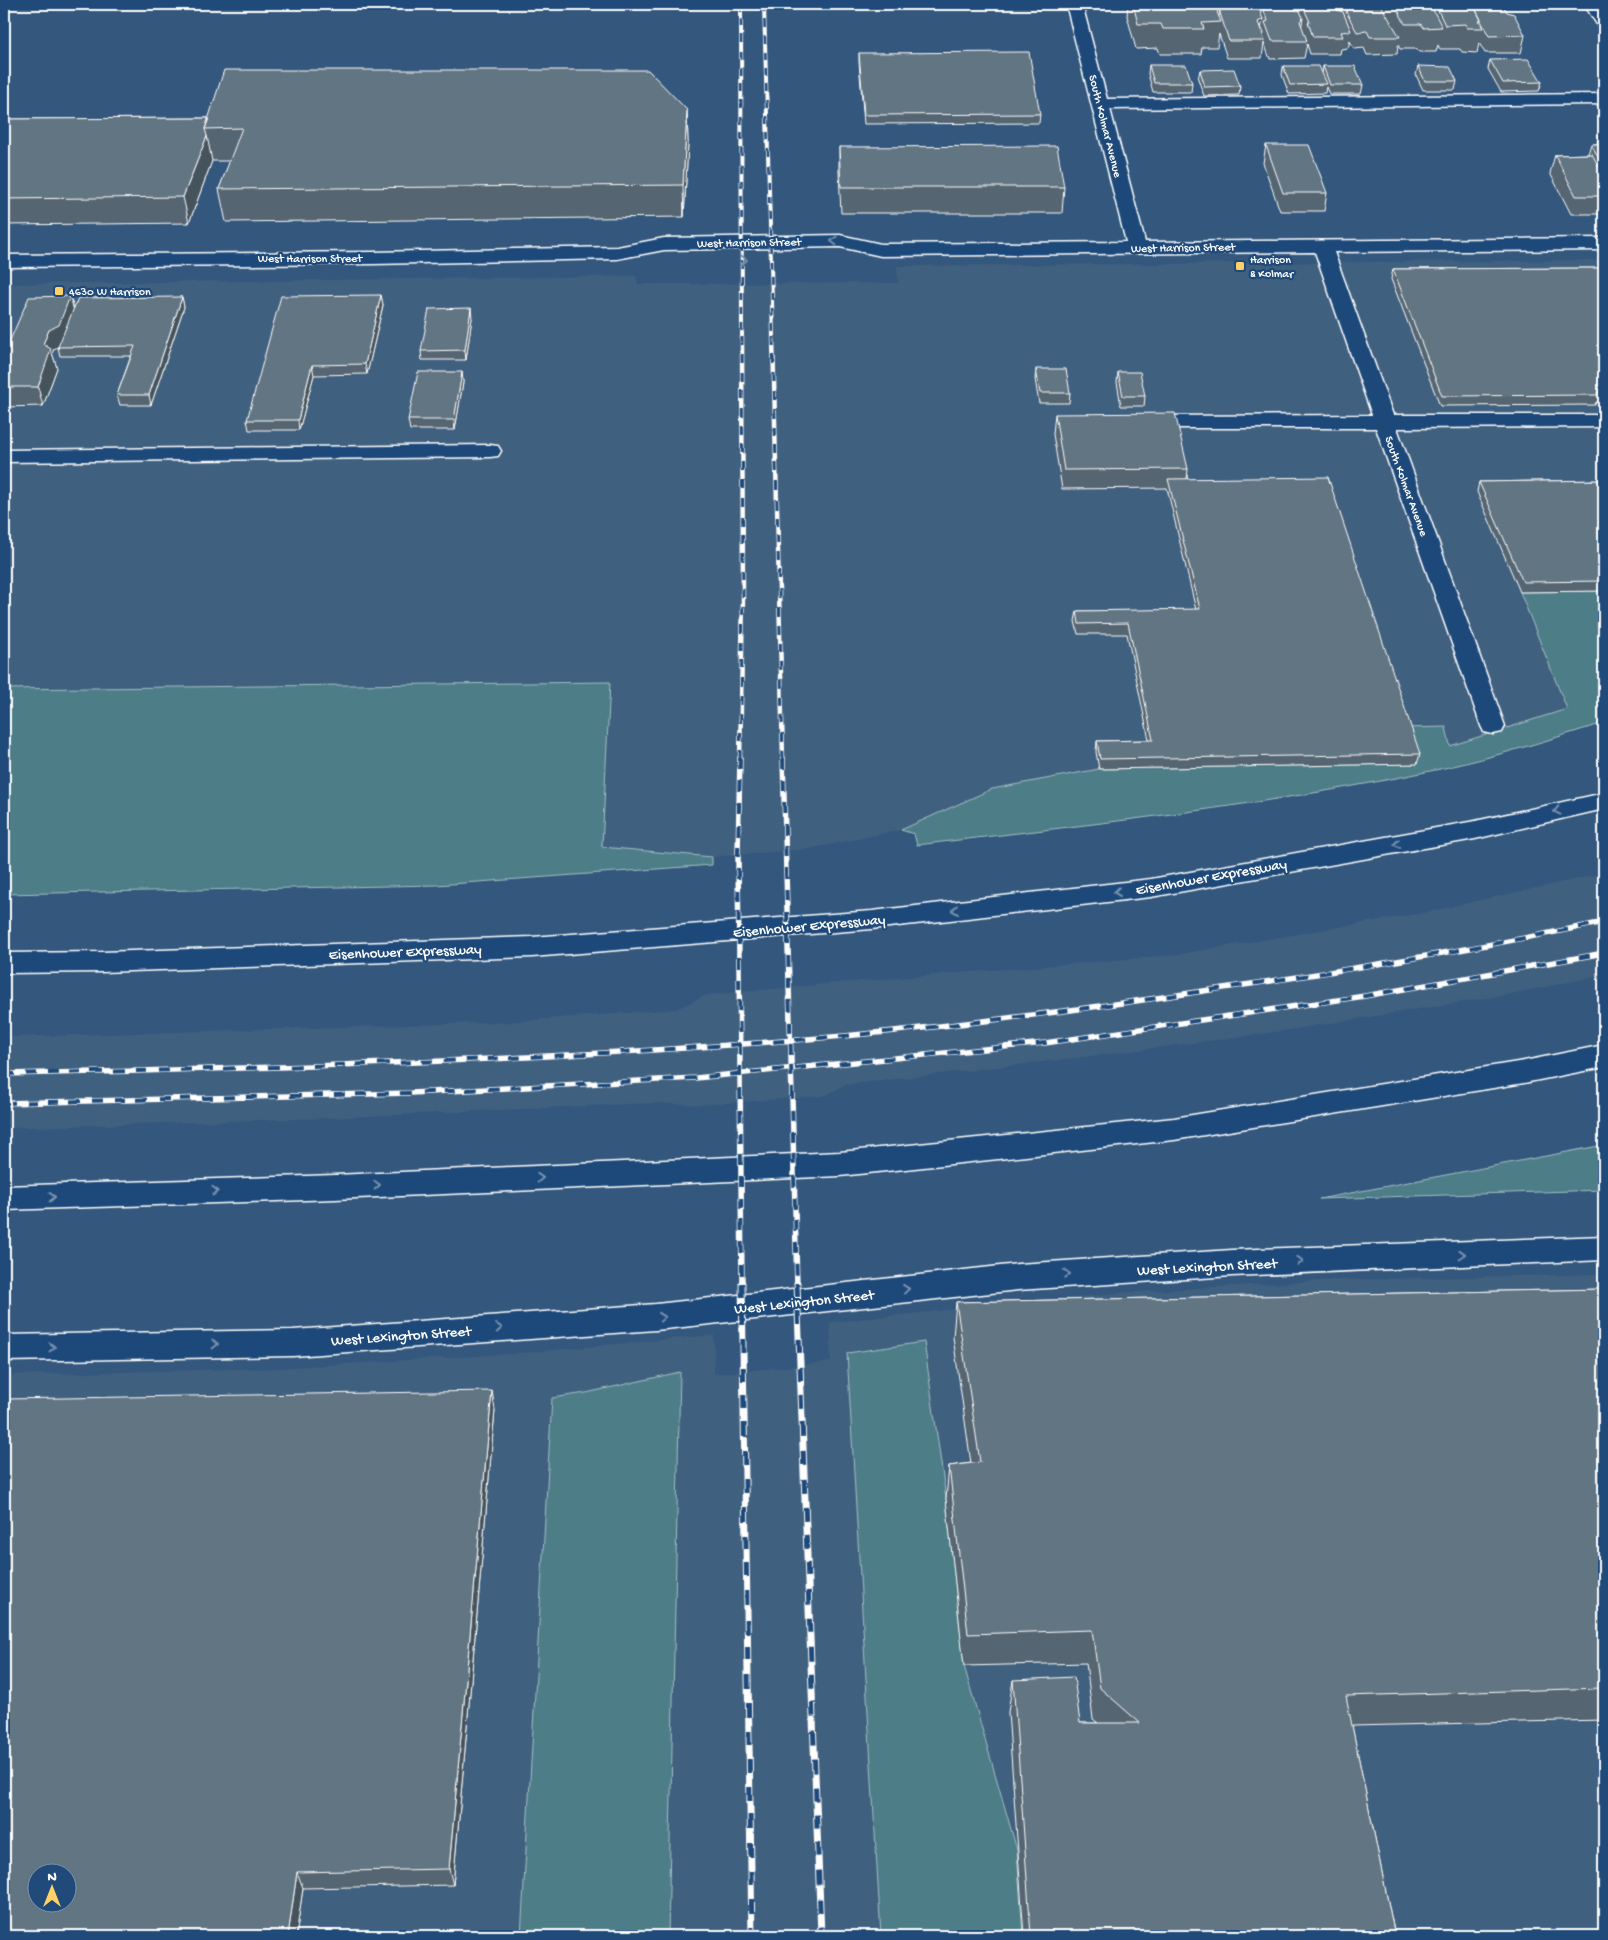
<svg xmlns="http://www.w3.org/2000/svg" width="1608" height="1940" font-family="'Gochi Hand',sans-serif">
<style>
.built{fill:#41607f;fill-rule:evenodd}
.green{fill:#4e7e88;stroke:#a6bec4}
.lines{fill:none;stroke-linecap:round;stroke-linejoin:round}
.minor-casing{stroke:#fff;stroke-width:3}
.highway-casing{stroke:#fff;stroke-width:3}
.minor{fill:#1f4a7a;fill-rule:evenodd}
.highway{fill:#1f4a7a;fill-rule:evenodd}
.rail-far3-casing{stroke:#fff;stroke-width:4}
.rail-far2-casing{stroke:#fff;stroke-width:4.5}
.rail-far1-casing{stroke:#fff;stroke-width:5.5}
.rail-casing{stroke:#fff;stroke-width:7}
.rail-far3{stroke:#1f4a7a;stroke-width:2.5;stroke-dasharray:8;stroke-linecap:butt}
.rail-far2{stroke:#1f4a7a;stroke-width:3;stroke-dasharray:9;stroke-linecap:butt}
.rail-far1{stroke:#1f4a7a;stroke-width:4;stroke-dasharray:11;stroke-linecap:butt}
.rail{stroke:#1f4a7a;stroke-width:5;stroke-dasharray:14;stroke-linecap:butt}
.wall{fill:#546571;stroke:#fff;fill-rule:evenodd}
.shaded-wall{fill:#45525c;stroke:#fff}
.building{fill:#627583;stroke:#fff;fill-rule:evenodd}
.oneway{stroke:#7992af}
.poi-dot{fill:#ffd166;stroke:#1f4a7a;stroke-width:2}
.labels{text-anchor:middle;stroke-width:4.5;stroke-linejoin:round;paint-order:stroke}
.far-street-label{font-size:12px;fill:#fff;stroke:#1f4a7a}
.far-poi-label{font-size:12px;fill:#fff;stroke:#1f4a7a;text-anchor:start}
.street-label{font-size:15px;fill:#fff;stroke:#1f4a7a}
</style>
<rect width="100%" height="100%" fill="#33577d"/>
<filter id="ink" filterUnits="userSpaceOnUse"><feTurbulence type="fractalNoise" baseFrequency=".02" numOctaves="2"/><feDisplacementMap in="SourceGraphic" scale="10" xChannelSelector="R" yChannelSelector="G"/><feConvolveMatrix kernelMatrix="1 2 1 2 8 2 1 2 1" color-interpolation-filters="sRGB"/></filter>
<g filter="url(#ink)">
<path class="built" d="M1604,260V591L1521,592L1567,709L1417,764L1099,769L992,789L901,830L809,849L712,857L601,847L610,682L4,689V284L636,276L638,284L898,283L897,266Z
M1604,873V975L1506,995L1283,1031L1102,1055L845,1085L824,1096L700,1105L652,1103L330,1118L4,1128V1037L507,1022L676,1009L706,995L826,984L1174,955L1427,912Z
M1604,1274V1936H1023L1017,1850L964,1666L946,1499L924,1342L847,1353L881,1936H668L680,1372L586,1393L552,1398L521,1936H4V1375L276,1368L509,1354L714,1335V1374L831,1362L830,1322L1116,1293L1334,1280ZM38,1872H68V1902H38Z"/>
<path class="green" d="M1604,591V723C1550,739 1496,757 1440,769C1268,806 1092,824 917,845L914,834L901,830L992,789L1099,769L1417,764L1405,728L1446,727L1450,746L1567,709L1520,592Z
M610,682L602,847L712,857V865L437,885L4,894V689Z
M1604,1145V1190L1319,1199Z
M924,1342L946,1499L964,1666L1017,1850L1023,1936H881L847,1353Z
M680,1372L668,1936H521L552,1398L586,1393Z"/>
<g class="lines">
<defs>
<path id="minor" d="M1066,4H1082L1107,99L1604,94V104L1110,109L1145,242L1604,238V250L1334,252L1393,415H1604V427L1397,428L1505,726L1502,732L1493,734L1484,732L1481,726L1376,428H1138L1131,426L1127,422L1131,418L1138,416L1372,415L1315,252L881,256L840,247L664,250L617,259L373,264L4,267V255L373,252L617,247L664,238L840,235L881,244L1126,242Z
M1584,4H1600L1604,11V28L1598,26Z
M490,445L498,446L501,451L498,456L490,457L4,462V450Z
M1604,1236V1260L1232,1276L1018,1290L656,1330L293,1356L4,1361V1335L293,1330L656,1304L1018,1264L1232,1250Z"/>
<path id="highway" d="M1604,793V809L1475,839L1151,897L872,929L532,957L102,972L4,973V953L102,952L532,937L872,911L1151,879L1475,821Z
M1604,1045V1067L1524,1083L1174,1140L840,1176L335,1199L4,1210V1186L335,1175L840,1152L1174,1118L1524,1061Z"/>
</defs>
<use href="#minor" class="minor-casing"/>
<use href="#highway" class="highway-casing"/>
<use href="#minor" class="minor"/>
<use href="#highway" class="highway"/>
<defs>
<path id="rail-far3" d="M741,4L742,338
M764,4L773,338"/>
<path id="rail-far2" d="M773,337L783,759
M740,759L743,598L742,337"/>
<path id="rail-far1" d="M740,758L738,855L742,1285
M783,758L797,1285
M4,1074C284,1068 565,1060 844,1036C973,1024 1101,1007 1230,987C1355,969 1480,948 1604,922
M4,1103L411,1093L696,1078L1045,1043L1365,996L1604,953"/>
<path id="rail" d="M742,1283L752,1936
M797,1283L821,1936"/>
</defs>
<use href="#rail-far3" class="rail-far3-casing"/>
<use href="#rail-far2" class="rail-far2-casing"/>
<use href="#rail-far1" class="rail-far1-casing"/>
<use href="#rail" class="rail-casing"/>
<use href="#rail-far3" class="rail-far3"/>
<use href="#rail-far2" class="rail-far2"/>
<use href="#rail-far1" class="rail-far1"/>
<use href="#rail" class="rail"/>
</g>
<path class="wall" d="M1128,4H1257L1259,10L1260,4H1297L1299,8V4H1334L1337,10L1341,11L1343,4H1502L1507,12L1525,35L1521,53H1485L1479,43L1477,53L1462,52L1460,49H1440L1438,45L1436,52H1419L1416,49H1400L1398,45L1397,54L1367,55L1364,48L1354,49L1350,41L1348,48L1341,49L1340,54H1310L1307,44L1304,58L1270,59L1264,43L1262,58H1227L1219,34L1217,47H1202L1201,54H1160L1158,48L1136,49L1127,16ZM1261,27L1264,33L1263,37L1261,31Z
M859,53L1040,114L1039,123L864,124L859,62Z
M1490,60L1542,82L1539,91L1501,92L1488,69Z
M1149,65L1192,83L1191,92H1153L1148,74Z
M1283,66L1322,73L1323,66L1363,85L1361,94H1329L1326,87L1325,93L1289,94L1282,75Z
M1418,66L1457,81L1455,90H1423L1416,75Z
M1200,70L1240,86L1239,95L1204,96L1198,79Z
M687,110L688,143L684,217L226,222L219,189L230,161H212L189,223L4,225V119L209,118Z
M1599,135H1604V214H1571L1550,173L1555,155L1588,154L1591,144H1597Z
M1266,145L1327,193L1324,211H1280L1263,163Z
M839,147L1064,187L1062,213H841L839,173Z
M1604,268V402H1596L1595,405L1440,406L1391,279L1393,269Z
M381,295L383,305L367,374L314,375L299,430H249L247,420Z
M70,296L74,309L182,297L184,307L151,405H120L117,395L131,356H60L58,347L54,349L52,353L57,368L43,406L4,407V354Z
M472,318L466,360H422L421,351Z
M1036,369L1070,393L1069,403H1039L1035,379Z
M462,372L463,382L455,430H410L408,420Z
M1118,372L1145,396L1144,406H1121L1117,382Z
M1055,414L1188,469L1187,479L1420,754L1417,764L1099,769L1096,752L1097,741L1149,740L1127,634H1078L1075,621L1077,611L1196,610L1167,488L1062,489L1053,434Z
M1604,480V591L1520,592L1477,492L1479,482Z
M1604,1289V1720L1352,1726L1395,1936H1024L1008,1712L1013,1680L1080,1723H1098L1093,1719L1086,1663L964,1666L946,1499L949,1466L971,1463L953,1337L956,1302Z
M495,1410L453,1885L303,1888L296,1936H4Z"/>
<path class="shaded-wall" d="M1220,9L1218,22L1217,12Z
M1303,18L1300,35V21Z
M1263,19L1260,36L1258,22Z
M687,110L688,143L684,217L683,185Z
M207,136L212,161L189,223L183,197Z
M381,295L383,305L367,374L365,364Z
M70,296L75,315L64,343L54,349L52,353L57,368L43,406L38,387L43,344L49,330Z
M182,297L184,307L151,405L149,395Z
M471,308L472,318L466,360L465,350Z
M312,365L314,375L299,430L298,420Z
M462,372L463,382L455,430L454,420Z
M492,1391L495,1410L453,1885L449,1869Z
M297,1872L303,1888L296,1936H288Z"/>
<path class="building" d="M1133,4H1218L1220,9L1217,12L1221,22L1202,23L1204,29H1163L1161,24H1138Z
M1218,4H1257L1263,19L1258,22L1265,41H1229L1220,13V9Z
M1261,4H1297L1303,18L1300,21L1307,41H1272L1265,22L1268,21Z
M1302,4H1334L1337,10L1343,12L1351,31L1341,32L1343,37H1313L1308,22H1310Z
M1345,4H1380L1400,37H1370L1367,31L1357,32L1346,12L1348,9Z
M1395,4H1430L1442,27L1424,28L1421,24H1405Z
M1435,4H1473L1481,20L1479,21L1483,28H1467L1466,24L1445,25Z
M1473,4H1502L1507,12L1514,14L1525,35L1489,36L1481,21V20Z
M1029,52L1040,114L864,115L859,53Z
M1528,59L1542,82L1503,83L1490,60Z
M1149,65H1186L1192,83H1154Z
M1283,66H1319L1327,84L1290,85Z
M1323,66H1355L1363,85H1330Z
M1418,66L1450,67L1457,81H1425Z
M1234,69L1240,86L1205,87L1200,70Z
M224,70H648L687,110L683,185L219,189L242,128L205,129Z
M209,118L205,129L207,136L183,197L4,199V119Z
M1599,135H1604V144Z
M1591,144H1604V168Z
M1266,145H1309L1327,193H1283Z
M1057,146L1064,187H841L839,147Z
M1592,154L1604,176V196H1576L1555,155Z
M1604,268V392H1597L1598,395L1442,396L1393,269Z
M381,295L365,364L312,365L298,420H247L281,296Z
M70,296L59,325L49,330L43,344L51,349L38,387H4V354L29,297Z
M182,297L149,395H117L135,346L58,347L78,298Z
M471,308L465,350L421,351L429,309Z
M1036,369H1066L1070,393H1040Z
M418,372H462L454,420H408Z
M1118,372H1140L1145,396H1123Z
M1175,413L1188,469L1064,470L1055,414Z
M1328,477L1420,754L1100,759L1097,741L1153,740L1128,623L1079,624L1077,611L1200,609L1168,479Z
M1604,480V581L1523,582L1479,482Z
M1604,1289V1688L1346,1696L1395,1936H1031L1013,1680L1074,1677L1080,1723H1140L1100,1688L1092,1630L968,1634L949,1466L980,1462L956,1302Z
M492,1391L449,1869L297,1872L288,1936H4V1399ZM38,1872H68V1902H38Z"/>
<defs><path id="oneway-chevron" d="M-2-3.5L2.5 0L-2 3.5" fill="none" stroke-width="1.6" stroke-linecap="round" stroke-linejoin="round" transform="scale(1.25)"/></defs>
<g class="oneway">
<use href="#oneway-chevron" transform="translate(834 241) rotate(-179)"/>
<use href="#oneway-chevron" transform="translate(744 260) rotate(-1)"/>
<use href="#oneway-chevron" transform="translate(1557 811) rotate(167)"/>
<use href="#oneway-chevron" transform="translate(1397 844) rotate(170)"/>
<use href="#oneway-chevron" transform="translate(1117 892) rotate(173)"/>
<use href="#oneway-chevron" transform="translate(955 910) rotate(173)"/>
<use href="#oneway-chevron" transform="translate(540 1178) rotate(-3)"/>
<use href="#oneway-chevron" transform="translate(377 1185) rotate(-3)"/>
<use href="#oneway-chevron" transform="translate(215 1191) rotate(-2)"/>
<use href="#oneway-chevron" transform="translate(52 1197) rotate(-2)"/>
<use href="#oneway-chevron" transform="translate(1462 1254) rotate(-2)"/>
<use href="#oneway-chevron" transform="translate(1300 1261) rotate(-2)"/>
<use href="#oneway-chevron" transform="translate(1067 1274) rotate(-4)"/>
<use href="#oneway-chevron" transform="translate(906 1289) rotate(-6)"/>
<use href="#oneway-chevron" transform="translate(662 1317) rotate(-6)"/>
<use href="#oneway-chevron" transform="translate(499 1328) rotate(-4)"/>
<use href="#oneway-chevron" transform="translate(215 1344) rotate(-1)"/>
<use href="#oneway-chevron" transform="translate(52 1347) rotate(-1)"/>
</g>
</g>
<g class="poi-dot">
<rect x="1235" y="261" width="10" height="10" rx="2.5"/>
<rect x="54" y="286" width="10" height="10" rx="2.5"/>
</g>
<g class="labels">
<g class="far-street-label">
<text transform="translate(1106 126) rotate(76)" y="4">South Kolmar Avenue</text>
<text transform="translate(749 242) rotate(-1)" y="4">West Harrison Street</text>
<text transform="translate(1183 247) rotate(-1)" y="4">West Harrison Street</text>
<text x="310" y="262">West Harrison Street</text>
<text transform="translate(1407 486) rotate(70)" y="4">South Kolmar Avenue</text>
</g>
<g class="far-poi-label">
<text x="1250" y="263">Harrison<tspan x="1250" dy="14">&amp; Kolmar</tspan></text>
<text x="69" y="295">4630 W Harrison</text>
</g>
<g class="street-label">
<text transform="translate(1211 876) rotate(-10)" y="5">Eisenhower Expressway</text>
<text transform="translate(809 925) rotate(-5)" y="5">Eisenhower Expressway</text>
<text transform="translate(405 951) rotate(-2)" y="5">Eisenhower Expressway</text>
<text transform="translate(1207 1266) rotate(-3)" y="5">West Lexington Street</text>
<text transform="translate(804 1301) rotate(-6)" y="5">West Lexington Street</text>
<text transform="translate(401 1335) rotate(-4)" y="5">West Lexington Street</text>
</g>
</g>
<rect width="1608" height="1940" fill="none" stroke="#1f4a7a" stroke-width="20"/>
<rect x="10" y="10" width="1588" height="1920" fill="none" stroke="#fff" stroke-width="2" filter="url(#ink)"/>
<g transform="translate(52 1888)"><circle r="24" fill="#1f4a7a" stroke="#7992af"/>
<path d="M0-4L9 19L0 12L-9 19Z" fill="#ffd166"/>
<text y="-8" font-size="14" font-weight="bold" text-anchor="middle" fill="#ffffff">N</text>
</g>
</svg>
